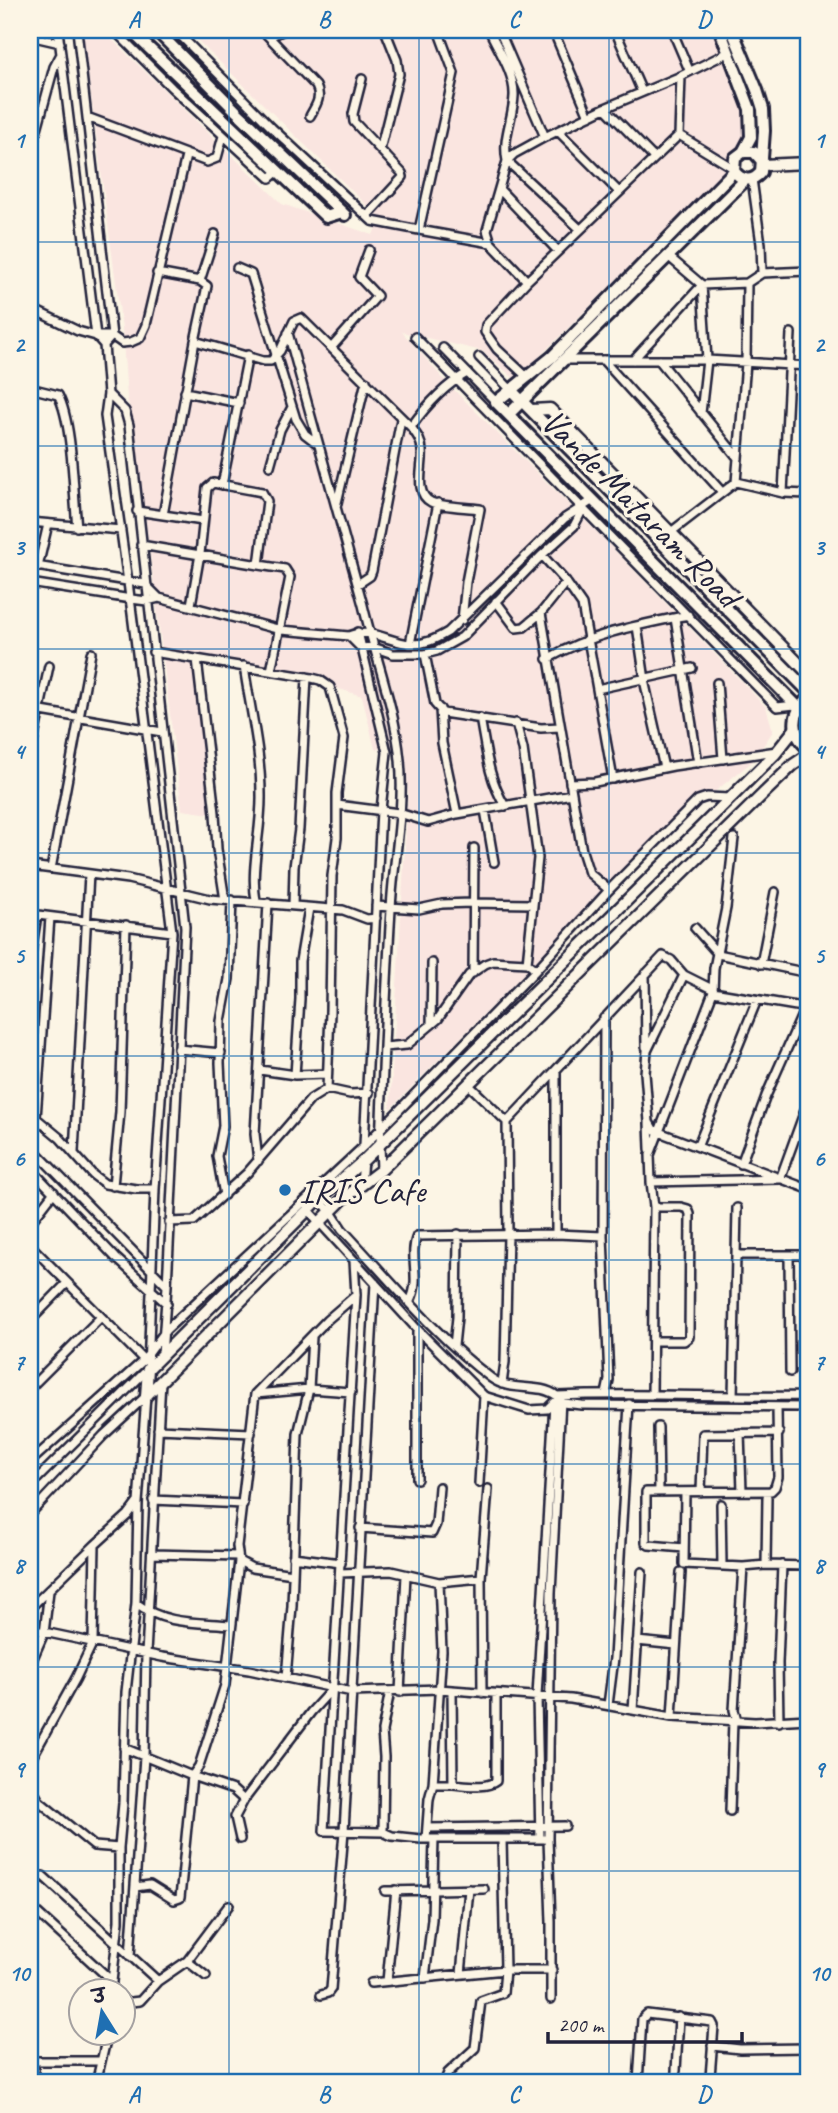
<svg xmlns="http://www.w3.org/2000/svg" width="838" height="2113" font-family="Caveat,'Playpen Sans Deva',sans-serif">
<style>
.built{fill:#fae5e0}
.lines{fill:none;stroke-linecap:round;stroke-linejoin:round}
.minor-casing{stroke:#22223b;stroke-width:12}
.tertiary-casing{stroke:#22223b;stroke-width:15}
.secondary-casing{stroke:#22223b;stroke-width:16}
.minor{stroke:#fcf5e5;stroke-width:7}
.tertiary{stroke:#fcf5e5;stroke-width:10}
.secondary{stroke:#fcf5e5;stroke-width:10}
.grid{fill:none;stroke:#1f6fb2;stroke-width:2;stroke-opacity:0.55}
.poi-dot{fill:#1f6fb2;stroke:#fcf5e5;stroke-width:2.5}
.labels{text-anchor:middle;stroke-width:7;stroke-linejoin:round;paint-order:stroke}
.street-label{font-size:35px;fill:#22223b;stroke:#fcf5e5}
.poi-label{font-size:35px;fill:#22223b;stroke:#fcf5e5;text-anchor:start}
.neatline{fill:none;stroke:#1f6fb2;stroke-width:2.5}
.grid-label{font-size:23px;text-anchor:middle;font-weight:bold;fill:#1f6fb2}
</style>
<rect width="100%" height="100%" fill="#fcf5e5"/>
<filter id="ink" filterUnits="userSpaceOnUse"><feTurbulence type="fractalNoise" baseFrequency=".0143" numOctaves="2"/><feDisplacementMap in="SourceGraphic" scale="14" xChannelSelector="R" yChannelSelector="G"/><feConvolveMatrix kernelMatrix="1 2 1 2 8 2 1 2 1" color-interpolation-filters="sRGB"/></filter>
<g filter="url(#ink)">
<path class="built" d="M82,30H102L282,204L373,235L380,218L187,30H713L733,75L746,120L744,146L726,170L516,380L482,351L402,332L449,385L600,535L766,707L773,731L753,761L713,793L699,797L390,1109L408,793L405,749H375L362,696L336,688L192,664L211,814L182,810L134,427L127,397L122,328Z"/>
<g class="lines">
<defs>
<path id="minor" d="M77,30L112,336L104,345
M114,30L172,88L270,178L277,172
M175,30L272,128L372,221L419,230
M262,30L269,37L284,30
M438,30L454,73L419,230L491,243
M489,30C498,49 515,74 514,96C513,119 502,138 507,161L580,229
M499,30L545,137
M553,30L589,116
M615,30L642,92
M672,30L689,70
M30,36L60,43
M269,37L316,86C322,98 316,105 310,116
M362,79L353,114L354,122L402,173L403,177L367,216
M605,108L654,158
M87,117L207,162L217,158L223,136
M559,132L619,192
M679,135L681,76
M380,150L399,74L397,60L385,30
M30,155L54,67L61,54
M752,179L761,244L762,273
M499,189L558,251
M668,256L702,285L747,283L762,273L808,271
M237,268L251,274L296,419L305,434L318,444
M157,273L200,281L207,286L195,341L263,361H271L280,351L294,321L301,318L411,427C416,434 422,441 422,451C424,466 413,493 431,502C442,507 467,507 480,509L466,582L462,620
M200,281L215,234
M527,281L491,243L487,230L507,161L514,154L545,137L605,108L681,76L729,52
M30,308L78,331L96,336H112L122,343L131,342L140,338L146,325L186,156
M288,333L363,605C375,657 395,707 400,760C405,810 393,861 391,910C386,988 383,1066 380,1145L381,1170
M415,337L777,707L795,705
M332,347L377,296L359,277L369,250
M443,348L496,402
M479,357L511,390
M565,360H707L808,366
M603,360L722,492
M633,360L702,285
M659,360L738,458
M527,377L497,349L485,332L486,325L527,281L679,135L733,168
M30,388L58,395C73,424 73,491 77,527
M185,392L239,403
M108,394L125,411L129,425L185,927L167,1286
M701,413L707,360L702,285
M411,427C426,406 444,386 467,373
M270,466L280,430L292,407
M736,482L783,493L808,494
M222,485L248,355
M783,493L791,333
M336,507L366,381
M137,511L203,521
M163,515L195,341
M30,522L121,530
M661,542L671,532L736,482L746,363L747,283
M141,545L259,565L267,501L262,492L213,483L207,488L200,554L191,605
M542,555L566,582L582,605L613,779
M30,565L145,584L159,598
M259,565L285,569L290,577L271,671
M38,567L48,524
M30,583L131,599L147,601L159,598L281,630L349,636C368,627 390,642 410,644C424,645 436,639 448,632L565,518L593,500
M358,584L370,576L372,571L401,419
M541,613L566,582
M675,618L698,763
M637,626L645,680
M358,632L387,752L381,810L364,1145
M349,636L361,648L373,647L393,654H425L437,651L462,637L542,555L574,526L583,509
M410,644L438,503
M153,652L312,678L320,680L330,687L344,738L337,793V838L332,876L330,1012L327,1089
M425,654L435,704L443,713L541,728L560,727
M197,659L215,813L217,849L225,900
M547,659C593,633 638,625 688,615
M244,666C250,708 261,752 261,794C262,830 250,867 256,901
M644,680L664,768
M717,683L723,759
M597,689L692,668
M30,709L162,732
M440,709L442,743L457,814L572,794
M480,718C486,749 488,778 505,806
M516,723L523,749L538,858L527,963
M30,756L49,666
M570,783L595,782L673,766L777,751
M337,805L399,813L428,822L457,814
M485,810L494,862
M734,838L726,908L714,968L713,992L650,1155L651,1182L780,1179L808,1102
M30,866L128,879L210,899L343,910L367,919L376,918
M51,869L91,653
M609,890L698,800L707,797L730,798
M293,906L294,867L299,829L307,677
M376,906L419,909L442,904L471,903L531,904
M30,914L172,932
M695,928L718,954L808,973
M30,959L37,915
M761,964L775,892
M473,973L474,848
M645,974L646,1047
M684,975L647,1051L645,1073L649,1122L653,1129L659,1132L808,1189
M713,992L808,1008
M431,1025L432,963
M384,1047L407,1045L438,1019L469,975L485,964L493,961L527,963L536,970L609,890L589,873L582,851L541,613L524,627L516,628L496,601
M178,1049L221,1053
M260,1070L295,1075L327,1074
M295,1075L300,999V961L309,908
M468,1084L507,1122L508,1234L505,1362L502,1384
M30,1113L60,1138L93,1175L105,1184L136,1189H155
M36,1118L50,917
M507,1122L663,956L671,960L684,975L712,989
M649,1123L650,1149
M698,1145L757,1000
M30,1146L167,1286L162,1355
M74,1152L89,874
M258,1161L255,1134L268,903
M741,1164L766,1096L805,1008
M30,1168L116,1258L167,1304
M651,1182L654,1207
M361,1184L363,1160
M113,1186L120,1112L126,925
M224,1195L217,1156L223,1126L220,1063L221,1021L229,979L232,900
M319,1199L331,1212L342,1229C388,1278 437,1338 491,1378C511,1393 538,1382 557,1396C641,1392 724,1398 808,1396
M308,1210L417,1329L484,1396L529,1410L547,1409L554,1402L582,1405L808,1407
M169,1222L194,1221L247,1173L311,1099L327,1089L350,1094L369,1093
M30,1223L54,1192
M556,1234V1070
M603,1236L609,1380L606,1394
M30,1245L144,1360
M736,1255L737,1208
M789,1255L790,1372
M354,1261L356,1295L324,1831L383,1832L392,1836L421,1839H548L551,1922V1999
M410,1301C422,1279 408,1256 417,1236L556,1234L603,1236L604,1018
M30,1321L67,1283
M454,1346L457,1317L458,1234
M30,1388L101,1317
M256,1394L309,1389L351,1392
M652,1395L654,1207H681L688,1209L690,1214L689,1337L684,1341H653
M733,1397L736,1255H808
M658,1427L659,1492
M158,1429L251,1433
M740,1433L742,1491
M30,1462L144,1360L166,1330L364,1146L536,970
M30,1477L37,1479L148,1369L155,1189L172,932L128,582L105,416L108,394L104,345L96,336L58,30
M417,1479V1329
M479,1483L484,1396
M685,1492L684,1564L743,1567L766,1565
M701,1492L703,1434L779,1433
M767,1497L766,1565L808,1566
M153,1500L243,1504
M721,1504L722,1565
M30,1514L104,1435L146,1396
M360,1528L432,1533L436,1524L439,1487
M684,1548L649,1545L646,1543V1492L771,1491L775,1487L778,1477L777,1407
M152,1554L238,1556
M293,1557L341,1563
M239,1561L252,1568L293,1574
M340,1573L391,1571L439,1582L481,1578L482,1693
M481,1578L488,1489
M136,1603C165,1625 196,1622 231,1625
M30,1608L95,1545
M30,1629L162,1657L249,1670L352,1692L439,1689L571,1699L672,1717L755,1722L808,1719
M637,1641L676,1645
M30,1665L44,1633L49,1591
M286,1678L292,1606L298,1434L309,1389L312,1337
M331,1690L311,1712L244,1800L233,1790L192,1776L199,1766L225,1685L239,1561L237,1546L255,1394L327,1320L356,1295
M452,1691L453,1784C466,1785 486,1789 496,1781V1694
M400,1692L406,1575
M608,1705L614,1658L629,1404
M633,1710L642,1572
M672,1717L681,1572
M737,1721L734,1710L743,1567
M779,1722L778,1663L782,1565
M124,1748L192,1776L180,1898L174,1900L150,1885L135,1887
M30,1761L76,1678L93,1642L95,1545L128,1515L137,1503
M433,1784H453
M30,1785L39,1801L94,1846L119,1848
M730,1811L733,1721
M427,1828L565,1826
M383,1832L384,1757L382,1731L390,1691
M240,1839L235,1817L244,1800
M426,1839L429,1799L433,1784L442,1651L439,1582
M540,1839L537,1696L554,1403
M548,1839L551,1593L561,1400
M43,1876L158,1981
M385,1891L484,1889
M31,1907L112,1981
M130,1956L144,1757L146,1654L161,1381
M187,1961L229,1905
M461,1974L469,1889
M425,1978L432,1919L434,1839
M387,1981L396,1890
M371,1983L505,1970H552
M111,1990L119,1921V1848L123,1803L126,1692L136,1603L138,1503L146,1396
M321,1995L328,1993L331,1989L344,1831L375,1283
M122,2003L140,2001L158,1981L187,1961L206,1976
M712,2046L740,2049L808,2048
M30,2061H100
M676,2071L679,2017
M34,2083V2061
M96,2083L108,2032
M444,2083L448,2073L475,2048L481,2001L503,1993L505,1970L502,1840
M638,2083L642,2019L647,2014L712,2022L714,2026L710,2077"/>
<path id="tertiary" d="M762,165L808,163
M532,410L550,409L808,673
M146,1396L148,1369L319,1199L363,1161L775,754L795,729
M146,1396L343,1199L381,1170L763,794L793,765L808,755"/>
<path id="secondary" d="M130,30L326,217L342,212
M156,30L237,112L345,215
M720,30L750,109L751,137L743,152
M732,30L757,90L763,109L764,131L761,172C753,182 742,182 734,171L735,158L743,152H754L761,160
M734,171L552,357L496,402L799,708
M511,390L808,691
M509,414L745,180
M808,699C791,713 791,734 808,748"/>
</defs>
<use href="#minor" class="minor-casing"/>
<use href="#tertiary" class="tertiary-casing"/>
<use href="#secondary" class="secondary-casing"/>
<use href="#minor" class="minor"/>
<use href="#tertiary" class="tertiary"/>
<use href="#secondary" class="secondary"/>
</g>
</g>
<path class="grid" d="M229,30V2083M419,30V2083M609,30V2083M30,242H808M30,446H808M30,649H808M30,853H808M30,1056H808M30,1260H808M30,1464H808M30,1667H808M30,1871H808"/>
<circle class="poi-dot" cx="285" cy="1190" r="7"/>
<g class="labels">
<g class="street-label">
<text transform="translate(641 508) rotate(45)" y="12">Vande Mataram Road</text>
</g>
<g class="poi-label">
<text x="299" y="1202">IRIS Cafe</text>
</g>
</g>
<rect width="838" height="2113" fill="none" stroke="#fcf5e5" stroke-width="77"/>
<g transform="translate(102 2012) rotate(349)"><circle r="33" fill="#fcf5e5" stroke="#a5a1a1" stroke-width="2"/>
<path d="M0-5L12 26L0 18L-12 26Z" fill="#1f6fb2"/>
<text y="-10" font-size="19" font-weight="bold" text-anchor="middle" fill="#22223b">उ</text>
</g>
<path d="M548 2032v10h194v-10" fill="none" stroke="#22223b" stroke-width="3.5"/>
<text x="558" y="2032" font-size="21" fill="#22223b" stroke="#fcf5e5" stroke-width="5" paint-order="stroke">200 m</text>
<rect x="38" y="38" width="762" height="2036" class="neatline"/>
<g class="grid-label">
<text x="134" y="27">A</text>
<text x="324" y="27">B</text>
<text x="514" y="27">C</text>
<text x="704" y="27">D</text>
<text x="19" y="148">1</text>
<text x="819" y="148">1</text>
<text x="19" y="352">2</text>
<text x="819" y="352">2</text>
<text x="19" y="555">3</text>
<text x="819" y="555">3</text>
<text x="19" y="759">4</text>
<text x="819" y="759">4</text>
<text x="19" y="963">5</text>
<text x="819" y="963">5</text>
<text x="19" y="1166">6</text>
<text x="819" y="1166">6</text>
<text x="19" y="1370">7</text>
<text x="819" y="1370">7</text>
<text x="19" y="1573">8</text>
<text x="819" y="1573">8</text>
<text x="19" y="1777">9</text>
<text x="819" y="1777">9</text>
<text x="19" y="1981">10</text>
<text x="819" y="1981">10</text>
<text x="134" y="2102">A</text>
<text x="324" y="2102">B</text>
<text x="514" y="2102">C</text>
<text x="704" y="2102">D</text>
</g>
</svg>
